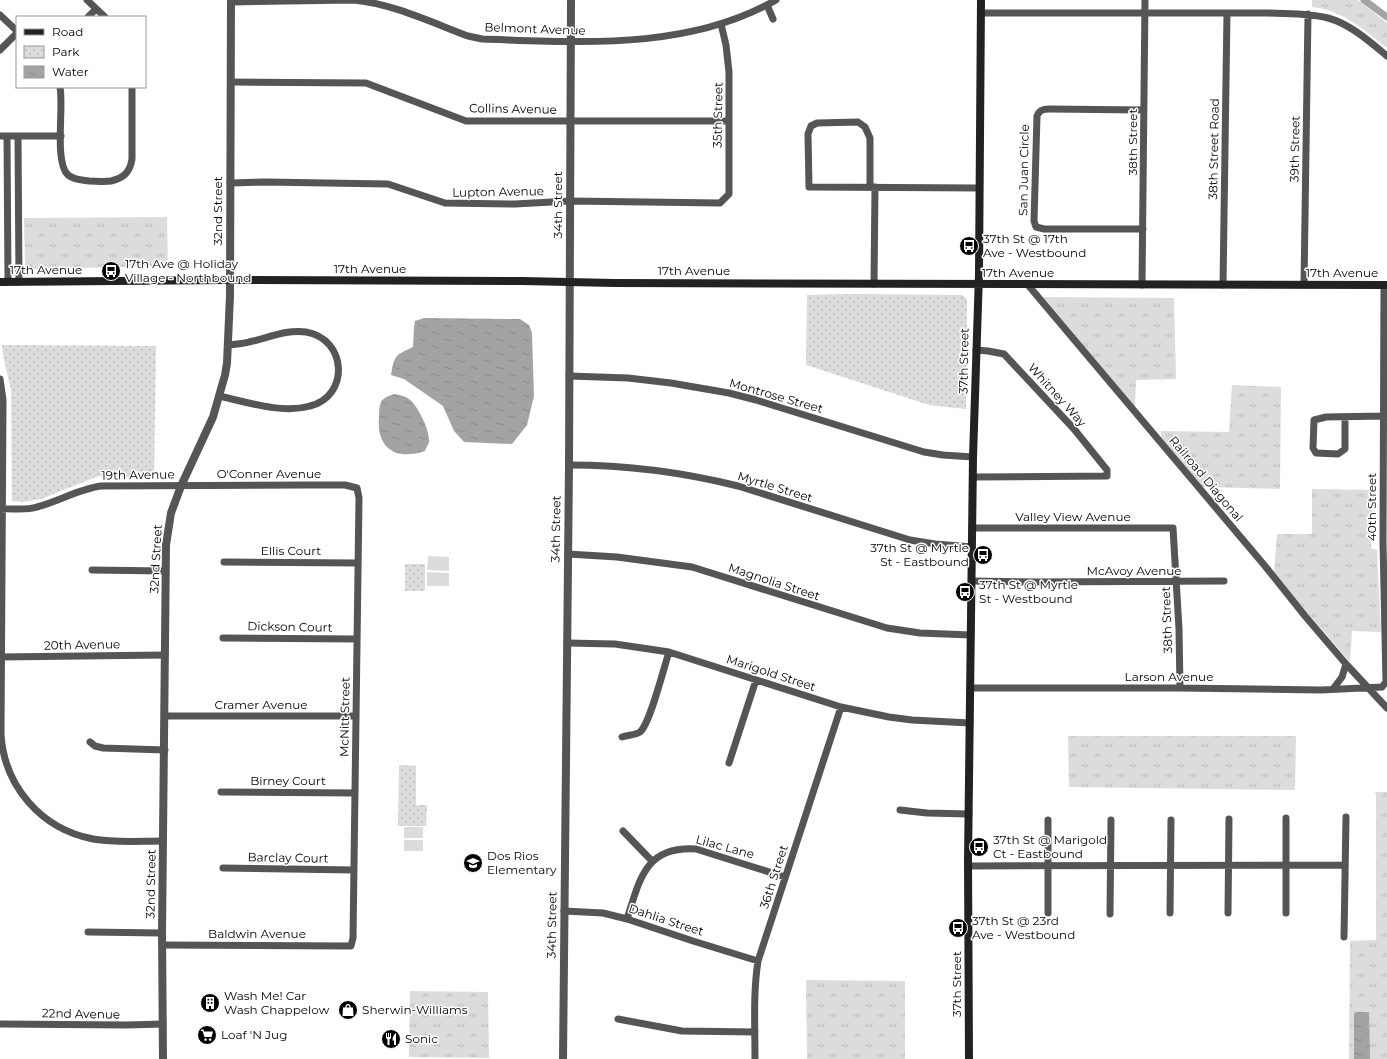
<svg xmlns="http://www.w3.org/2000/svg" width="1387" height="1059" font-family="Montserrat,sans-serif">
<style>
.grass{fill:url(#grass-tufts)}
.park{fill:url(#park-dots)}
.pitch{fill:#dcdcdc}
.water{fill:url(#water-ripples)}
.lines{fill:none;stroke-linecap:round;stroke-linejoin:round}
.canal{stroke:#a3a3a3;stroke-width:7}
.minor{stroke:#555;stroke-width:7}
.tertiary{stroke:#555;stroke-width:8}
.secondary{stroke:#222;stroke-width:8}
.labels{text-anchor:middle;stroke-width:3;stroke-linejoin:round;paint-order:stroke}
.street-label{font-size:12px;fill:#000;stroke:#fff}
.poi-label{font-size:12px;fill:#000;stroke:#fff;text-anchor:start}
</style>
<defs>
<pattern id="grass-tufts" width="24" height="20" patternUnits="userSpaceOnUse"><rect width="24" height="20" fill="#dcdcdc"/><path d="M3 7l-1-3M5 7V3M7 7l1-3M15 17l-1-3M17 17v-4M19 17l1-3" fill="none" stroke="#bbb"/></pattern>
<pattern id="park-dots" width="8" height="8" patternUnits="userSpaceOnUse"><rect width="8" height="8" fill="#dcdcdc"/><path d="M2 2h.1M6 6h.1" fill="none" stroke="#bbb" stroke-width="1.8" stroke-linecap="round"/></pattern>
<pattern id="water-ripples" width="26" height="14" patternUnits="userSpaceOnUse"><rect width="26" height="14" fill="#a3a3a3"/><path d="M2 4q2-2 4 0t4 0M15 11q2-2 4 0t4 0" fill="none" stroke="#8b8b8b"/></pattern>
</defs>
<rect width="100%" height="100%" fill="#fff"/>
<path class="grass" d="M1312,0H1358L1387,23V48C1364,30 1343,10 1312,7Z
M167,217L168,266L34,269L25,268L24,218Z
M1043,297L1174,298L1176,379L1136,380L1135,407Z
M1232,385L1281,387L1280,489L1203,487L1161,437V431L1229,432Z
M1312,489L1373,490L1371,548L1377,550L1381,632L1352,631L1350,662L1274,574L1277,534H1312Z
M1068,736H1296L1295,790L1069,787Z
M1375,792H1387V1059H1349L1350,941L1376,940V795Z
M806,980L905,981V1059H807Z
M410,991L488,992L489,1058L409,1057Z"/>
<path class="park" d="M847,294L962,295L967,299L966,409L929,405L806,365L807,295Z
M2,345L156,346L154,478L99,476L41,499L23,502L12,501L11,390L3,356Z
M405,564H425V591H405Z
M399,765L416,766V805H427L426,826H398Z"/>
<path class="pitch" d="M428,556L449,557V571L427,570Z
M427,572L449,573V586H427Z
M404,827H423V838H404Z
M404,840H423V851H404Z"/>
<path class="water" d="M424,318L520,319L529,325L532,333L534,396L527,425L512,444L464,442L454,431L443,406L404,379L391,375C394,355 396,355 413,347L414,327L415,321Z
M394,394C400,395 405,396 409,399C418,406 430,430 429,442C428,445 426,448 425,451C396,461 376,448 379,417C379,412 379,407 381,402C384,397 389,396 394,394Z
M1355,1012H1369L1370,1059H1354V1015Z"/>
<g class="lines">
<path class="canal" d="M1364,0L1387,17"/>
<path class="minor" d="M87,0L105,17
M231,2L353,0C391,3 433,23 468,36L482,39C580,42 687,51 776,0
M767,5L773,19
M981,13H1269C1289,14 1309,13 1328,18C1350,24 1369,41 1387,56
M0,15L17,31
M88,17L96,9
M0,50L17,33
M231,82L366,83L466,121H729
M60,87C64,108 54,162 68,175C74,180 82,180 89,181C96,181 104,182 111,181C124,178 130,172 132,159V87
M0,136H61
M7,136L8,282
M18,136L19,282
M230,183L265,182L388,184L445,203L515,204L570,201L720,203L729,194V72L726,45L721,24
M870,187V138L865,127L858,122L817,123L811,126L808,134L809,187L979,188
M1143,229H1044L1036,227L1034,221L1037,116C1039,110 1043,109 1049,109L1144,110
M874,284L875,187
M1028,285L1265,566L1305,616L1346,664L1387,708
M1142,285L1145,0
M1223,285L1227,13
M1304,285L1308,14
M569,376L628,378L671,383L729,393L756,400L924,452L943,455L973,457
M0,379L3,400L1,734C4,786 41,829 93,839C115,843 140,841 163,841
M219,396C247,402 281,414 310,406C350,396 347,339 306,332C287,329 268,338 249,342C243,344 235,344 228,345
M1345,417V449L1338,454L1316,453L1313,448L1314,420L1326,417L1384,416
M569,465C626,465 682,472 738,486L910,540L935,544L972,547
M973,477L1107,476V470L1074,429L1004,354L988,351L976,350
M0,509C12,508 25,511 37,507C59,501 79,489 101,486L305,485H345L357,488L359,498L353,938L351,946L162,945
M972,528H1173L1179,629L1180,688
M568,554L617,557L692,567L887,628L920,633L971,635
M224,562L358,563
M92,570L165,571
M972,581L1035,582L1224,581
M223,638L357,639
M567,643L615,644L669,652L841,707L889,717L912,720L970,723
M0,657L165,655
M971,688H1180L1321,690L1382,687L1386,682L1383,542L1384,285
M1333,689L1342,677L1346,664
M165,716H356
M622,737C628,735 636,735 640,732C650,724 664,667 669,652
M90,742L95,746L103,748L165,750
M729,763L756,680
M221,792L355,793
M900,810L927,813L969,814
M623,831L652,861
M968,866L1345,865
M223,868L354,870
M564,911L603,913L627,919L693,941L758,961
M1048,913V820
M1170,913L1171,820
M1228,913L1229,819
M1286,913V818
M1110,914L1111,820
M627,919C640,879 645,846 696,849L785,877
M88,932L162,933
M1344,937L1346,817
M618,1019L682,1031L755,1032
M0,1024L127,1025L163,1024
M755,1059C755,1026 753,993 758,961L841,707"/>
<path class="tertiary" d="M163,1059L162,933L166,545L171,513L181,486L213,417L225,375L227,363L230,296L231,0
M563,1059L569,465L571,0"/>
<path class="secondary" d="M0,282L230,280L523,281L614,283L1387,285
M969,1059L968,860L973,457L979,274L981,0"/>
</g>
<defs>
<symbol id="bus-disc" viewBox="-11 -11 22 22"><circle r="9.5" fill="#000" stroke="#fff"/><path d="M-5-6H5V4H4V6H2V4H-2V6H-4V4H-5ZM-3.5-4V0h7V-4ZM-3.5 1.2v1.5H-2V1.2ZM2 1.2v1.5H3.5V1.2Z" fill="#fff"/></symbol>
<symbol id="school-disc" viewBox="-11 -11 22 22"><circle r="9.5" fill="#000" stroke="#fff"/><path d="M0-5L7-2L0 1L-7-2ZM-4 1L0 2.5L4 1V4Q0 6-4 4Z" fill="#fff"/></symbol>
<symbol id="building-disc" viewBox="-11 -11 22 22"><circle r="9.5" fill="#000" stroke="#fff"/><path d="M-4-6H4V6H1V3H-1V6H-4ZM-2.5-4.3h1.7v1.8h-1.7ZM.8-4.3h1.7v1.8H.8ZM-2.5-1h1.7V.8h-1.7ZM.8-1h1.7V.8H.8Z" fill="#fff"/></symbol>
<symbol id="shop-disc" viewBox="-11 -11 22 22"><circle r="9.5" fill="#000" stroke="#fff"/><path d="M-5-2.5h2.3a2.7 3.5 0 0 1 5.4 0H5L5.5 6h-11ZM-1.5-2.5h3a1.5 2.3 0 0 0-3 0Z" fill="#fff"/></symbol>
<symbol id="supermarket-disc" viewBox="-11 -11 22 22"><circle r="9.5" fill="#000" stroke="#fff"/><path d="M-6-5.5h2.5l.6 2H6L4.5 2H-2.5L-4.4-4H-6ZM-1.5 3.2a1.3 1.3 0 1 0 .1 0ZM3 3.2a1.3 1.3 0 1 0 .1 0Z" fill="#fff"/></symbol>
<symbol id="restaurant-disc" viewBox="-11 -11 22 22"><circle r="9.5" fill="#000" stroke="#fff"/><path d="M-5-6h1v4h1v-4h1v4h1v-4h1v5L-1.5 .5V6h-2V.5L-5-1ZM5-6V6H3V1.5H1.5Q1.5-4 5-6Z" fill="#fff"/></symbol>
</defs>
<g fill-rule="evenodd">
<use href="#bus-disc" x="958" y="235" width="22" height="22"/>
<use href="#bus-disc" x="100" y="260" width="22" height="22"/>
<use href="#bus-disc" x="972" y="544" width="22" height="22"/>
<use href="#bus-disc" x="954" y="581" width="22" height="22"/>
<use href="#bus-disc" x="968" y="836" width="22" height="22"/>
<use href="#school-disc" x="462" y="852" width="22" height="22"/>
<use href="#bus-disc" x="947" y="917" width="22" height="22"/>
<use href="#building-disc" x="199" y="992" width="22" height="22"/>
<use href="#shop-disc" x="337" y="999" width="22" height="22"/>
<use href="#supermarket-disc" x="196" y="1024" width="22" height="22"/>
<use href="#restaurant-disc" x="380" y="1028" width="22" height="22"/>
</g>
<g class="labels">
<g class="street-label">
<text transform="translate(535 29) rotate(2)" y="4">Belmont Avenue</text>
<text transform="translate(513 109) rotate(1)" y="4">Collins Avenue</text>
<text transform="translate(718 115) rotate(-89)" y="4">35th Street</text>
<text transform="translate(1133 142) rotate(-90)" y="4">38th Street</text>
<text transform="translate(1214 149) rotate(-89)" y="4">38th Street Road</text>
<text transform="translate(1295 149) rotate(-89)" y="4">39th Street</text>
<text transform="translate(1024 170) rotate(-89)" y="4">San Juan Circle</text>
<text transform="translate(498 192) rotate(-1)" y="4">Lupton Avenue</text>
<text transform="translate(558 205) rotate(-90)" y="4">34th Street</text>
<text transform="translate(218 211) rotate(-90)" y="4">32nd Street</text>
<text x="370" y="273">17th Avenue</text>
<text x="46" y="274">17th Avenue</text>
<text x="694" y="275">17th Avenue</text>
<text x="1018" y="277">17th Avenue</text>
<text x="1342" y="277">17th Avenue</text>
<text transform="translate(964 361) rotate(-89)" y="4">37th Street</text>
<text transform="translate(1057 395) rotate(48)" y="4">Whitney Way</text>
<text transform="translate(776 396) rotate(16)" y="4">Montrose Street</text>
<text x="269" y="478">O'Conner Avenue</text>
<text transform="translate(138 475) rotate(-1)" y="4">19th Avenue</text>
<text transform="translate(1206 479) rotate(50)" y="4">Railroad Diagonal</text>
<text transform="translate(775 487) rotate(17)" y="4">Myrtle Street</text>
<text transform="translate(1372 507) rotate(-90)" y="4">40th Street</text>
<text x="1073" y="521">Valley View Avenue</text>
<text transform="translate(556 529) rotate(-89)" y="4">34th Street</text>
<text x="291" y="555">Ellis Court</text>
<text transform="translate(156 559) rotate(-87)" y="4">32nd Street</text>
<text x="1134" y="575">McAvoy Avenue</text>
<text transform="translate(774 582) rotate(18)" y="4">Magnolia Street</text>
<text transform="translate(1167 620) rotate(-92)" y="4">38th Street</text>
<text transform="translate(290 627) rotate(1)" y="4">Dickson Court</text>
<text transform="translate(82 645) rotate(-1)" y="4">20th Avenue</text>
<text transform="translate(771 673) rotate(18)" y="4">Marigold Street</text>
<text x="1169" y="681">Larson Avenue</text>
<text x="261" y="709">Cramer Avenue</text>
<text transform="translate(345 717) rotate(-89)" y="4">McNitt Street</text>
<text x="288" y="785">Birney Court</text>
<text transform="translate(725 847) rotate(15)" y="4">Lilac Lane</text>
<text transform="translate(288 858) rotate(1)" y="4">Barclay Court</text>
<text transform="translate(774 877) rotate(-72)" y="4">36th Street</text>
<text transform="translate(151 884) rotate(-89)" y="4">32nd Street</text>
<text transform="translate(666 920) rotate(18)" y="4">Dahlia Street</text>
<text transform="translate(552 925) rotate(-89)" y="4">34th Street</text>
<text x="257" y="938">Baldwin Avenue</text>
<text transform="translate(957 984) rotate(-90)" y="4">37th Street</text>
<text transform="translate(81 1014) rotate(1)" y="4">22nd Avenue</text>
</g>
<g class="poi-label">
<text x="983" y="243">37th St @ 17th<tspan x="983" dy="14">Ave - Westbound</tspan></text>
<text x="125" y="268">17th Ave @ Holiday<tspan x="125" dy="14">Village - Northbound</tspan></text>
<text x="969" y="552" text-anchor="end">37th St @ Myrtle<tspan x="969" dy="14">St - Eastbound</tspan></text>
<text x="979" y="589">37th St @ Myrtle<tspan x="979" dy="14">St - Westbound</tspan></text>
<text x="993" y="844">37th St @ Marigold<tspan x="993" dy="14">Ct - Eastbound</tspan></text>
<text x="487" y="860">Dos Rios<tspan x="487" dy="14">Elementary</tspan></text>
<text x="972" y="925">37th St @ 23rd<tspan x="972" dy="14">Ave - Westbound</tspan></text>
<text x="224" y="1000">Wash Me! Car<tspan x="224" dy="14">Wash Chappelow</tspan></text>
<text x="362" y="1014">Sherwin-Williams</text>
<text x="221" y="1039">Loaf 'N Jug</text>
<text x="405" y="1043">Sonic</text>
</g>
</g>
<rect x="16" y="16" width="130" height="72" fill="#ffffff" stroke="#999999"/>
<rect x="24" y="29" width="20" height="6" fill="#222222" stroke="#999999"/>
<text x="52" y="36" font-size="12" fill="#000000">Road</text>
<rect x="24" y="46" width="20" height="12" fill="url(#park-dots)" stroke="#999999"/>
<text x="52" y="56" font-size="12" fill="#000000">Park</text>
<rect x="24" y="66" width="20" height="12" fill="url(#water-ripples)" stroke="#999999"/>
<text x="52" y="76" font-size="12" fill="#000000">Water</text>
</svg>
